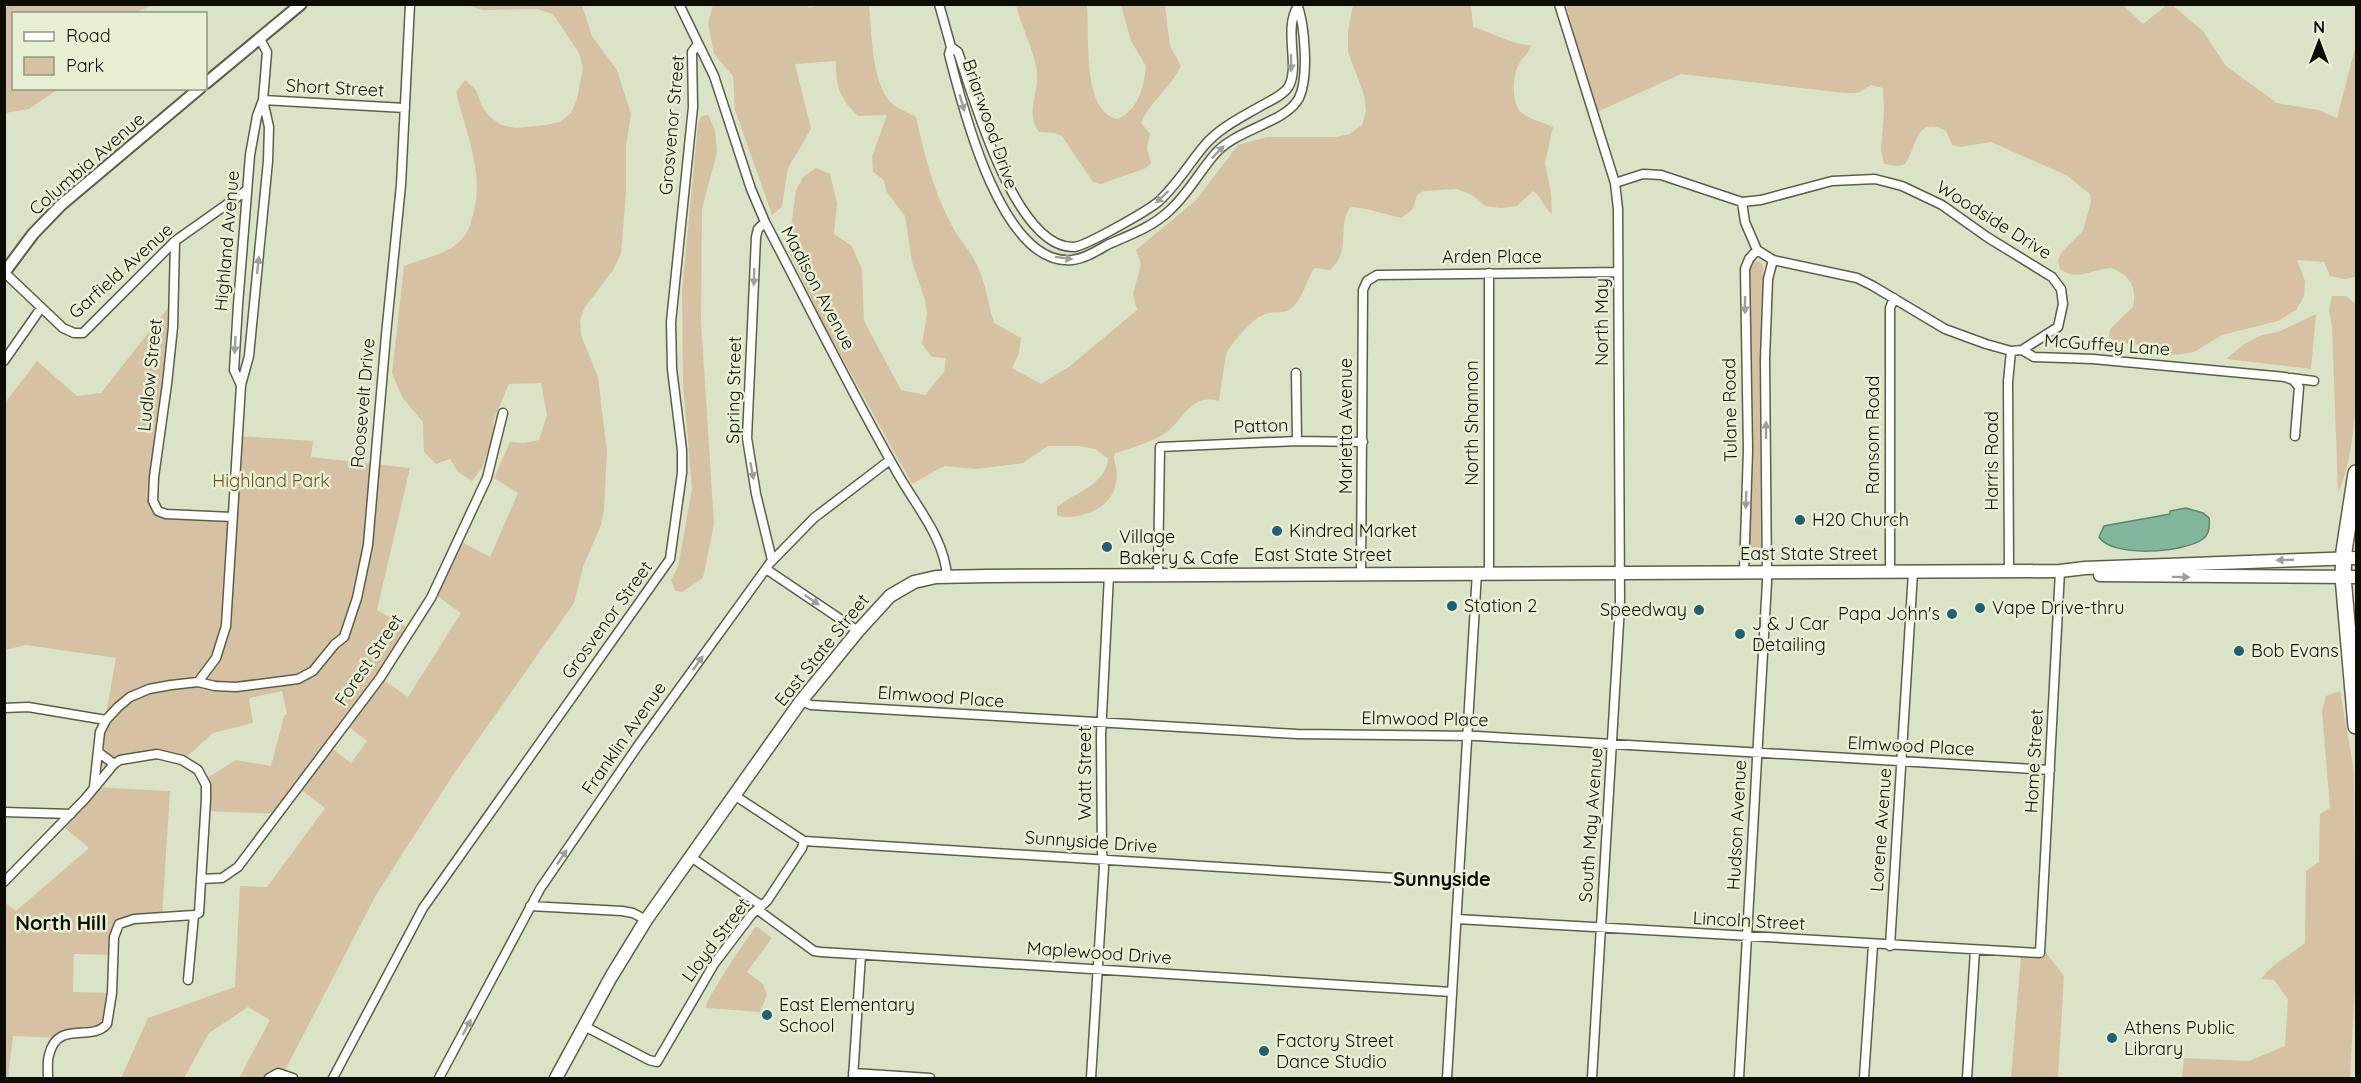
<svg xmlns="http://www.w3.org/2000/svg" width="2361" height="1083" font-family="Quicksand,sans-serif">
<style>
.green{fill:#d6c2a2;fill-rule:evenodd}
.water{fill:#82b79d;stroke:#5f8470;stroke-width:1.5}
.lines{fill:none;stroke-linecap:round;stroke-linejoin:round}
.minor-casing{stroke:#596047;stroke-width:11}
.tertiary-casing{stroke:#596047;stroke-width:14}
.secondary-casing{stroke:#596047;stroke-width:15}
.motorway-casing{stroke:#596047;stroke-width:18}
.minor{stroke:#fff;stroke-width:8}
.tertiary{stroke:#fff;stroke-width:10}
.secondary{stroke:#fff;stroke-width:12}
.motorway{stroke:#fff;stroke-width:15}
.oneway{fill:#9e9f9b}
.poi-dot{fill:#206075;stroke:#e8f0d4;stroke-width:2}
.labels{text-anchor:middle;stroke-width:5;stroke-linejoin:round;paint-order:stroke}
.street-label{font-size:18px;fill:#0c0e06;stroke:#e8f0d4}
.park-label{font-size:18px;fill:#6f521e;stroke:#e8f0d4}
.poi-label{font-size:18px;fill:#0c0e06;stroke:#e8f0d4;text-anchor:start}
.neighbourhood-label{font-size:20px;font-weight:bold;fill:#0c0e06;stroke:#e8f0d4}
</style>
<rect width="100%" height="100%" fill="#dbe3c7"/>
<path class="green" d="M5,4H153V5L134,13L14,14V88L58,89L29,109L5,113Z
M468,5H582L592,36L617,70L631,114L626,145V193L621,254L613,270L585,307L580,320L581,335L598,377L607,452L604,510L601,525L583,567L574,603L453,775L376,895L281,1078H239L270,1020L248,1007L209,1033L184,1078H121L148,1018L235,987L240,886L267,887L325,808L299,788L278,814L205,811L202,781L236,760L271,766L284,716L287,714L282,691L249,698L253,723L213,733L182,761L157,754L120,760L96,770L116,658L26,645L5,650L4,404L37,361L77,396L101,393L174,300L154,477L158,512L232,517L239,436L313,441L311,457L410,468L377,610L410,629L381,678L408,697L461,613L433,593L458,540L490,557L518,493L494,478L510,442L524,443L539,440L547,415L541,383L509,384L493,421L494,435L482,468L472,481L458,472L450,459L436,464L424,452L423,422L402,397L392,373L404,266C423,258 444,256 459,242C466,236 470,227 472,218C486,175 466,134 456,92L465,80L476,90L481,104L489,116L501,125L516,128L545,125L560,122L571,113L577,99L583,68L579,53L553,14L537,9L483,10ZM345,724L367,741L351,763L329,746Z
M808,5L809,8L819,5H869C872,33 871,88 895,106C901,110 909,113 916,117C924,153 933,189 950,222C957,237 970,250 977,265C986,283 988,304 994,323L1021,338L1019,353L1012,368L1041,384L1070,366L1137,310L1133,294L1141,264L1136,250L1196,200L1238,145L1267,137H1335L1350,134L1362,125L1366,111L1364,95L1348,52V31L1353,5H1471L1473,27C1493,32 1510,45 1531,45C1529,54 1523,56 1519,64C1512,76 1511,104 1522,113C1531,120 1543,122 1553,127L1545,163L1551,193L1552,214C1543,207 1542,197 1533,191L1517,206L1501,208L1486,206L1472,195L1457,189L1424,191L1417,195L1413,209L1401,218L1367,209L1351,207C1336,224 1353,249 1330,270L1315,268L1313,270C1306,282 1303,298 1292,308C1284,315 1275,310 1265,314C1251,319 1234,341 1226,354L1219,401C1188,392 1183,425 1159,437C1150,442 1126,450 1115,453C1113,459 1115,461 1116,467C1120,491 1107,508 1085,514C1075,517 1066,519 1057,515V507C1074,493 1107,484 1108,458L1095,449L1080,446H1048L1023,463L976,469L944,466L912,484L824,325L788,250L796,190L803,177L816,168L830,174L837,203L834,234L852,246L862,270L864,321L901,390L925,395L944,372L946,358L932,357L922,344L927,314L925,300L912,262L905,216L886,191L884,180L873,172L872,157L887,115L858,116C840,100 835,84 836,61L795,64L811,129L788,168L782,207L772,215L735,110L733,76L714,54L708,23L713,5Z
M1016,5H1087C1090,33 1081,111 1117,119C1138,111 1144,87 1146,66L1131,41L1121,5H1165L1170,46L1181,66C1170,88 1150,102 1141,123L1150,134L1147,148L1151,163L1146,168L1101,184L1093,182L1062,136L1055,133L1039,132C1025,114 1039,93 1037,72C1034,49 1021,27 1016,5Z
M2123,5L2143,24L2167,5H2172L2203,31L2226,66L2277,103L2318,110L2337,118L2356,44V277L2344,279L2330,276L2324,262L2297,260L2305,281L2304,296L2296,310L2278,321L2222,335L2194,352L2184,354L2169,355L2147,347L2114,341L2109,337L2110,329L2133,307C2137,287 2130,275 2111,268C2093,269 2077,282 2060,269L2058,261L2061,253L2083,231L2091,202L2090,194L2066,175L1991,142L1960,147L1952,145L1946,131C1915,115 1918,146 1905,164L1898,166L1884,164L1881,150L1884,111L1883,88L1871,85L1858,93H1844L1681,74L1597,112L1566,5Z
M708,115L715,130L717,152L702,209L701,321L714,524L703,578L682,592L675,591L671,580L678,567L692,489L683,383L682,291L698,124L701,116Z
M1754,260L1762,263L1763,269L1760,396L1761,559H1749L1746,542L1747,299L1749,264Z
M2332,296H2346L2356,304C2356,360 2361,442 2338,493L2332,326L2329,310Z
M2316,314L2311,369L2226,359L2244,344L2262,335L2278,332Z
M2340,691L2354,771L2356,968L2350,1078H2182L2184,1058L2249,1061L2285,1046L2288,999L2274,980L2261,979C2273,963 2289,956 2305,943L2306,871L2319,862L2320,814L2330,808L2322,711L2326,696Z
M93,787L170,791L162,917L119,924L113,955L74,954L73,992L112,993L105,1026L57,1038L13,1036L8,1078H4V902L16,911L89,848L64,827L71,814Z
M756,926L772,938L747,972L763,984L767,995L760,1012L706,1008L707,1002L731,962Z
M2035,948L2044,950L2064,976L2058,1078H2011L2021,956Z"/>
<path class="water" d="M2186,508L2203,513L2209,518C2210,526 2210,534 2203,539C2184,553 2112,558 2099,537L2104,526L2170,514V511Z"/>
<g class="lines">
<defs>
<path id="minor" d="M679,4L714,76L751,189L765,222C809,306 851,392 898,474C916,506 945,539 947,577
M939,4L951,47L949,54C962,105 1001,267 1072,260C1085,259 1098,250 1109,244C1130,235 1152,227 1169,211C1187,195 1198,174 1214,155C1235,129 1286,123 1299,98C1309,77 1305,25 1297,4
M1559,4L1615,183L1618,209L1620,606L1592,1078
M951,47L958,52C973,96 1015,249 1074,247C1086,246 1147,211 1158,202C1176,186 1188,165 1204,146C1218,129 1240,118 1259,107C1269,101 1283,96 1289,86C1300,65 1283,29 1298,6
M263,100L405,108
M1615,183L1643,174L1661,175L1742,202L1761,200L1832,181L1875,179L1902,186L1942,205L1987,237L2052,277L2061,289L2063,304L2058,327L2022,350
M1742,202L1745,222L1757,250L1773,260L1857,278L1873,286L1945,329L1986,344L2011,351L2022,350L2034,357L2093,359L2285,377L2293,380L2299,387L2295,436
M765,222L758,229L756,237L747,438L756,494L772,560
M175,241L173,327L167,384L154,477L153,501L158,511L166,514L232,517
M5,273L63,328L74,333H83L175,241L247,190
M1489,273V572
M4,361L41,308
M1296,373L1297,441
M2291,378L2314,381
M241,385L234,370L238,305L250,155L257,116L263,100L267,52L260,39
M766,569L858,631
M2009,571L2008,382L2011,351
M1744,572L1748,450L1745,269L1749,259L1757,250
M1890,572V308L1894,298
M1361,573L1363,290L1367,281L1377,275L1618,272
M1158,574L1160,447L1297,441L1363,442
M198,682L216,658L226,626L241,385L249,356L268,161L269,127L263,100
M801,701L811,705L1297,734L1477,736L2050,770
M4,708L28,707L106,720
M98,752L114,764
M94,787L100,732L106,720L118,707L130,697L149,689L171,685L198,682L215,686L236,687L298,679L313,671L335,644L344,637L357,598L368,545L386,335L401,185L410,4
M734,795L804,841L1459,882
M4,812L71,814
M691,857L762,906
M201,879L222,878L238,867L380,678L431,598L487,478L503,413
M4,882L85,799L114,764L120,760L157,754L182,760L198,770L206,785V799L199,913L194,915L188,980
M530,906L622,911L633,913L646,920
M758,910L814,951L821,952L1452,992
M1457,919L2040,953L2060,571
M1890,946L1913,572
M584,1026L649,1060L657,1062L714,964L752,914L767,901L802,848L804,841
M853,1073L930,1078
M48,1078C48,1071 47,1062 49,1055C58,1019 91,1043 107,1024L112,993L114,937L119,924L134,919L194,915
M269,1078L278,1073L293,1078
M333,1078L423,908L670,559L682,473V450L672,369L671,322L693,107L692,52L698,44
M439,1078L540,889L637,747L770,563L814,518L890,460
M853,1078L861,955
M1091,1078L1104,867L1102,852L1101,735L1109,575
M1447,1078L1477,572
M1739,1078L1767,582L1765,359L1768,279L1773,260
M1864,1078L1873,945
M1967,1078L1975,950"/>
<path id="tertiary" d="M206,83L301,4
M4,273L33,234L61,205L200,88"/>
<path id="secondary" d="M2100,575L2356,577
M556,1078L611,977L646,920L801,701L858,631L890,596L914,582L936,577L987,576L2060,571L2085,568L2356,558"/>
<path id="motorway" d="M2356,473L2344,551L2343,577L2356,726"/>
</defs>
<use href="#minor" class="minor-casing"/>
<use href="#tertiary" class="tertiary-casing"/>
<use href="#secondary" class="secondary-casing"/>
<use href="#motorway" class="motorway-casing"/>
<use href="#minor" class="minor"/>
<use href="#tertiary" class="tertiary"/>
<use href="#secondary" class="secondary"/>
<use href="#motorway" class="motorway"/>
</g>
<defs><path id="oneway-solid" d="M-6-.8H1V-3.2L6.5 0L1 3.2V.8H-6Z" transform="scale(1.5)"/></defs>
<g class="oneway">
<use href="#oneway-solid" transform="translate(1291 63) rotate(90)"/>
<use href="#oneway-solid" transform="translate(962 103) rotate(74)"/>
<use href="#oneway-solid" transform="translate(1218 152) rotate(-46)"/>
<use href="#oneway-solid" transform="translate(1162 197) rotate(137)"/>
<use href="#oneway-solid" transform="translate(1064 258) rotate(7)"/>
<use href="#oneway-solid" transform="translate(258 265) rotate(-84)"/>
<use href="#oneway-solid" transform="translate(754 277) rotate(92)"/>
<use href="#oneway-solid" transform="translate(1745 305) rotate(90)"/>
<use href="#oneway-solid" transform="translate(235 345) rotate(93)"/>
<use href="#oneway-solid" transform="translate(1766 430) rotate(-90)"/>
<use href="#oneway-solid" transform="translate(752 471) rotate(79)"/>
<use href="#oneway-solid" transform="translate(1746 500) rotate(92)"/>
<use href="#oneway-solid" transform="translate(2285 560) rotate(178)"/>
<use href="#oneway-solid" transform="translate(2181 577) rotate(1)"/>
<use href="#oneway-solid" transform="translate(812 600) rotate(34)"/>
<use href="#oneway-solid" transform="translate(698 663) rotate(-54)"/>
<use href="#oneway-solid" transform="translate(562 857) rotate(-56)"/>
<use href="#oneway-solid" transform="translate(467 1027) rotate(-62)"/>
</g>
<g class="poi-dot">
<circle cx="1800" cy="520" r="6"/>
<circle cx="1277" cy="531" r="6"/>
<circle cx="1107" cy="547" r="6"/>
<circle cx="1452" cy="606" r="6"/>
<circle cx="1980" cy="608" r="6"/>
<circle cx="1699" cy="610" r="6"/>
<circle cx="1952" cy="614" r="6"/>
<circle cx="1740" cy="634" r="6"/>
<circle cx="2239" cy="651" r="6"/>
<circle cx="767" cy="1015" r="6"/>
<circle cx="2112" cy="1038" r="6"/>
<circle cx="1264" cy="1051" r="6"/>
</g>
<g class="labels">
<g class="street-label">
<text transform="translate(335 88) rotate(3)" y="6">Short Street</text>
<text transform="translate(990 124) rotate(71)" y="6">Briarwood Drive</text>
<text transform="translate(672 125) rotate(-85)" y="6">Grosvenor Street</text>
<text transform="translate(87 164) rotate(-41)" y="6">Columbia Avenue</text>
<text transform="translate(1994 220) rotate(32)" y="6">Woodside Drive</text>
<text transform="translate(227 241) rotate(-85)" y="6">Highland Avenue</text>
<text x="1492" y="263">Arden Place</text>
<text transform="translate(121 271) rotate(-42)" y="6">Garfield Avenue</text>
<text transform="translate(818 288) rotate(62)" y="6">Madison Avenue</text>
<text transform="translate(1602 322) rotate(-90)" y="6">North May</text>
<text transform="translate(2107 345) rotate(4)" y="6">McGuffey Lane</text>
<text transform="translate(150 375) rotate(-84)" y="6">Ludlow Street</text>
<text transform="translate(734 390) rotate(-89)" y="6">Spring Street</text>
<text transform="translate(363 403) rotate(-85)" y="6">Roosevelt Drive</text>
<text transform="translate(1730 410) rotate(-91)" y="6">Tulane Road</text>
<text transform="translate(1472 423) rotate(-90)" y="6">North Shannon</text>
<text transform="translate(1261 426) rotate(-2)" y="6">Patton</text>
<text transform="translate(1346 426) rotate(-90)" y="6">Marietta Avenue</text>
<text transform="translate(1873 435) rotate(-90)" y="6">Ransom Road</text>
<text transform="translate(1992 461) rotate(-90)" y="6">Harris Road</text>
<text x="1809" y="560">East State Street</text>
<text x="1323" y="561">East State Street</text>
<text transform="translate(607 620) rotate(-54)" y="6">Grosvenor Street</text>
<text transform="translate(822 650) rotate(-51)" y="6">East State Street</text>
<text transform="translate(369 660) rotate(-56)" y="6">Forest Street</text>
<text transform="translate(941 697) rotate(4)" y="6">Elmwood Place</text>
<text transform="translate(1425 719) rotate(1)" y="6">Elmwood Place</text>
<text transform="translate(624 738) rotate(-55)" y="6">Franklin Avenue</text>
<text transform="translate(1911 746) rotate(3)" y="6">Elmwood Place</text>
<text transform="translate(2034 761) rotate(-87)" y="6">Home Street</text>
<text transform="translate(1085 773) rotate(-90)" y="6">Watt Street</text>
<text transform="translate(1591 825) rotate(-86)" y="6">South May Avenue</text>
<text transform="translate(1737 825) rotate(-87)" y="6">Hudson Avenue</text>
<text transform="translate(1881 830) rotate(-86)" y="6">Lorene Avenue</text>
<text transform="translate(1091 842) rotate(4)" y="6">Sunnyside Drive</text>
<text transform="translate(1749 921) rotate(3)" y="6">Lincoln Street</text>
<text transform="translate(716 940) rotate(-53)" y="6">Lloyd Street</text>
<text transform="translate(1099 953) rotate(4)" y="6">Maplewood Drive</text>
</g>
<g class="park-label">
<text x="271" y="487">Highland Park</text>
</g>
<g class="poi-label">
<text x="1812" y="526">H20 Church</text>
<text x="1289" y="537">Kindred Market</text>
<text x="1119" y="543">Village<tspan x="1119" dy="21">Bakery &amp; Cafe</tspan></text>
<text x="1464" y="612">Station 2</text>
<text x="1992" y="614">Vape Drive-thru</text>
<text x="1687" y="616" text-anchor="end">Speedway</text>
<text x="1940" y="620" text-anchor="end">Papa John's</text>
<text x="1752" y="630">J &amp; J Car<tspan x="1752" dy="21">Detailing</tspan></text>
<text x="2251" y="657">Bob Evans</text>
<text x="779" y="1011">East Elementary<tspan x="779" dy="21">School</tspan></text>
<text x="2124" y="1034">Athens Public<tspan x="2124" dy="21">Library</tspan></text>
<text x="1276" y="1047">Factory Street<tspan x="1276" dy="21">Dance Studio</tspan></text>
</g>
<g class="neighbourhood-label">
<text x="1442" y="886">Sunnyside</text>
<text x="61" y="930">North Hill</text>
</g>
</g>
<rect width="2361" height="1083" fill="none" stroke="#0c0e06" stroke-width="12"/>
<rect x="12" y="12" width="195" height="78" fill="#e8f0d4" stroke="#909682" stroke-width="1.5"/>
<rect x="24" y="32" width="30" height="9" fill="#ffffff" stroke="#909682" stroke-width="1.5"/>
<text x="66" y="42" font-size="18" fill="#0c0e06">Road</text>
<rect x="24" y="57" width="30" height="18" fill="#d6c2a2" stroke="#909682" stroke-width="1.5"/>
<text x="66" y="72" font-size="18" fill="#0c0e06">Park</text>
<g transform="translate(2319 42)" stroke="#e8f0d4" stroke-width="4.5" paint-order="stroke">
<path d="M0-4.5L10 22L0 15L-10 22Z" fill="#0c0e06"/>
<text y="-9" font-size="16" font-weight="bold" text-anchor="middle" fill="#0c0e06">N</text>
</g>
</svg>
